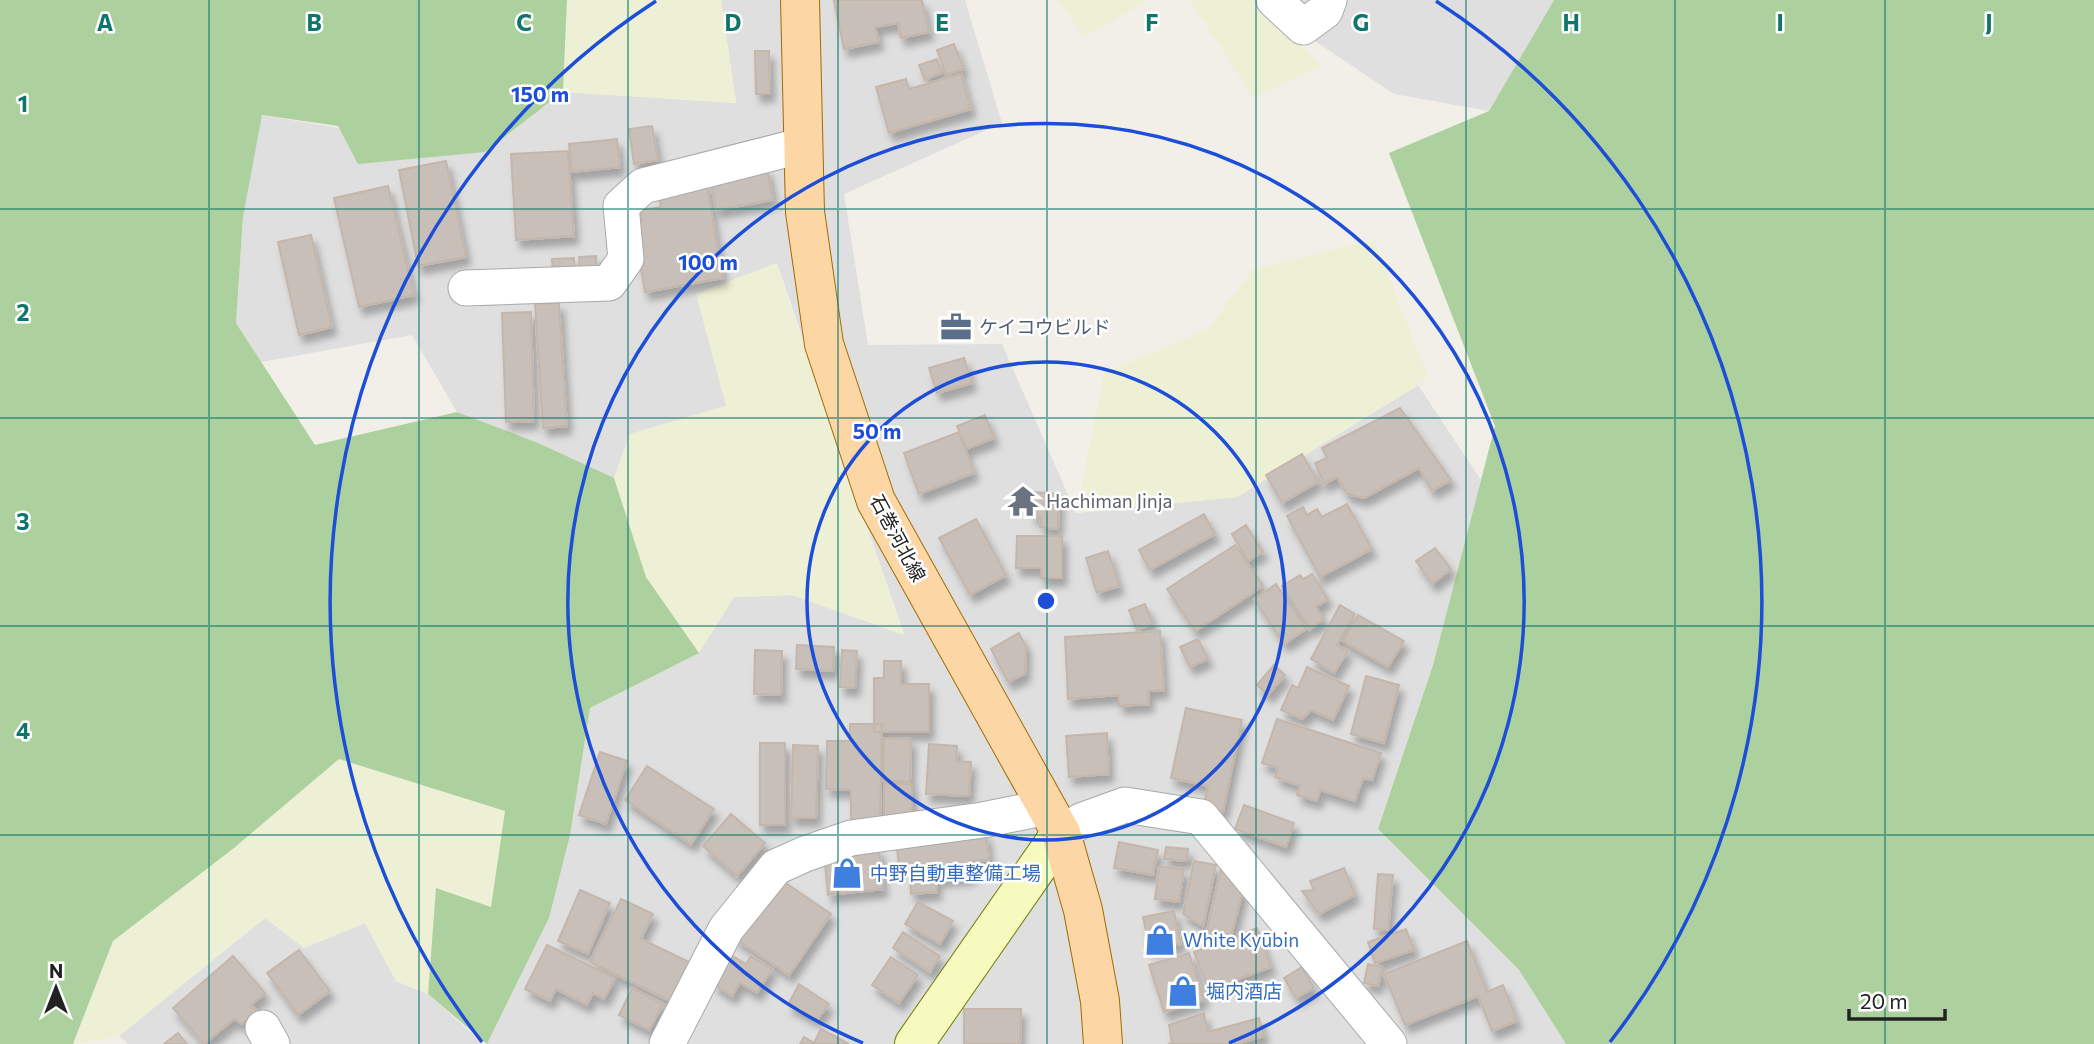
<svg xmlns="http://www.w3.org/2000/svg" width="2094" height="1044" font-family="Commissioner,'Noto Sans JP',sans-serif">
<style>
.residential{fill:#e0dfdf}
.farmland{fill:#eef0d5}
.forest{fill:#add19e}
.building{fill:#c7bfb8;stroke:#c4b6ab;stroke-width:2;filter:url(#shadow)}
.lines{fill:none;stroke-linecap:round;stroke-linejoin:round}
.street-casing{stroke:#a9a9a9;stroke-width:37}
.secondary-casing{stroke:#707d05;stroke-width:40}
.primary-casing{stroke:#a06b00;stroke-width:40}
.street{stroke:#fff;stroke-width:35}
.secondary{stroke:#f7fabf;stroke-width:38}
.primary{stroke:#fcd6a4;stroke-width:38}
.grid{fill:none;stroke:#0f766e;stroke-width:2;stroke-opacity:0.55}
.ring{fill:none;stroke:#1d4ed8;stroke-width:3.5}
.labels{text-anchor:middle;stroke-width:5;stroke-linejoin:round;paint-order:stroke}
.service-label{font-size:19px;fill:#4e5e75;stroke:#fff;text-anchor:start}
.worship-label{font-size:19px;fill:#5b616d;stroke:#fff;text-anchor:start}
.street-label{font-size:19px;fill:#222;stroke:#fff}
.shop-label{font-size:19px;fill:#366cbe;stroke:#fff;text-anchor:start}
.grid-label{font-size:23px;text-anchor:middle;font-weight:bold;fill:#0f766e;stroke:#fff;stroke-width:5;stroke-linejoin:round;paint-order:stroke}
.centre{fill:#1d4ed8;stroke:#fff;stroke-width:3.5}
.ring-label{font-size:21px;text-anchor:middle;font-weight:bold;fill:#1d4ed8;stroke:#fff;stroke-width:5;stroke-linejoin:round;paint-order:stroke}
</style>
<defs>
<filter id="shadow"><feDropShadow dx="4.5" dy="8" stdDeviation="3.5" flood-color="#0004"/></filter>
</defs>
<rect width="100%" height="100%" fill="#f2efe9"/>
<path class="residential" d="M721,0H965L1002,123L844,194L868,345L1002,344L1076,513L1237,497L1418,385L1481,480L1433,665L1378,829L1519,970L1566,1044H487L549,918L590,708L698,653L734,597L792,595L904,634L777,263L726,406L630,434L614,478L457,412L412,335L261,362L236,323L243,217L261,115L485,152L564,92L736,103Z
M1254,0H1554L1489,111L1394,94Z
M265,918L304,948L365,923L396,981L428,994L484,1044H128L119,1036Z"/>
<path class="farmland" d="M567,0H721L736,103L564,92Z
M1059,0H1149L1084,37Z
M1190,0H1254L1321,66L1253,98Z
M1374,240L1428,377L1418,385L1237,497L1076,513L1104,373L1208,329L1253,269Z
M776,263L904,635L792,595L734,597L699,653L646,577L614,478L630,434L726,406L696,294Z
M339,759L505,811L491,907L436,889L428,994L396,981L365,923L304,948L265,918L119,1036L74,1044L113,941L234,848Z"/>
<path class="forest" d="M0,0H567L563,92L485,152L358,164L338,126L262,115L243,217L236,323L315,445L457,412L538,443L614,478L646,577L699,653L590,708L570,835L549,918L487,1044L428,994L436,888L491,907L505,811L339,759L234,848L113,941L73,1044H0Z
M1554,0H2094V1044H1566L1519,970L1378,829L1433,665L1495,426L1389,153L1489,111Z"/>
<path class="building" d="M839,0H922L929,32L901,38L898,23L875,27L879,42L844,49L834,1Z
M954,44L964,69L946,75L937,50Z
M755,51H769L770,94H756Z
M937,59L942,73L925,80L919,65Z
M961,74L971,109L889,133L876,87L906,79L909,89Z
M652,126L658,160L634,164L629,129Z
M617,139L620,167L572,172L569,144Z
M568,151L574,236L516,240L511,154Z
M446,161L466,257L418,266L399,170Z
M767,168L773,200L716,210L710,178Z
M706,181L723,278L645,292L633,223L642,221L640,210L661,207L658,190Z
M388,186L414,295L359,307L334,198Z
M311,235L332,327L299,335L278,242Z
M596,256V277L580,278L579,257Z
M574,258L575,274L553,275L552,259Z
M559,303L567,426L543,428L535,304Z
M531,312L534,421L506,422L502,313Z
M964,358L972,383L937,393L929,368Z
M1400,408L1451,480L1432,491L1419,468L1364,498L1347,494L1337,477L1324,484L1315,463L1327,458L1322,448Z
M985,415L994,438L966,449L957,426Z
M959,432L974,473L919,494L904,453Z
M1302,454L1318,482L1282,503L1266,475Z
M1034,492L1059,494L1058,529L1040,527L1041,518L1032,517Z
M1347,504L1372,549L1320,577L1287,516L1303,507L1307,515L1317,509L1322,517Z
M1204,514L1215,534L1150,570L1139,550Z
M976,519L1006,575L970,595L939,538Z
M1246,525L1263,552L1248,561L1232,534Z
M1017,536H1062V578H1041V568H1016Z
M1235,545L1263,586L1195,631L1167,589Z
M1435,548L1451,569L1432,584L1416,561Z
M1108,551L1119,586L1097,593L1086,558Z
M1312,574L1328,599L1316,607L1324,619L1310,629L1282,586L1300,575L1303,579Z
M1276,584L1306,629L1284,644L1254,599Z
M1145,604L1153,624L1137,630L1129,610Z
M1340,605L1355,614L1337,645L1348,651L1334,673L1311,659Z
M1358,615L1404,641L1388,667L1343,641Z
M1160,631L1164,690L1148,691L1149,704L1119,706V695L1068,699L1065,637Z
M1019,633L1026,647L1025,674L1008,682L991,649Z
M1198,639L1208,659L1190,667L1180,647Z
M797,645L834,647L833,671L796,669Z
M755,650L782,651L781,695L754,694Z
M842,650L857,651L855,688L840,687Z
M884,661H901V684H929V732H874V678H884Z
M1274,665L1285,675L1268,695L1257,685Z
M1307,667L1349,686L1333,720L1311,710L1302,719L1281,710L1292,685L1298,688Z
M1366,676L1399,685L1384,743L1351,734Z
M1186,708L1242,720L1223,812L1203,808L1208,786L1171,778Z
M1277,719L1381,753L1372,780L1363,778L1355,801L1320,790L1317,801L1297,795L1300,786L1275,777L1278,768L1262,763Z
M850,724H882L880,820H851V790L826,789L827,741H850Z
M1107,733L1109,774L1069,777L1066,736Z
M884,738L911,739L910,782L883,781Z
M760,743H785V825H760Z
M929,744L957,746L956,761L971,762L969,796L926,794Z
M793,745L818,746L816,818H791Z
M600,752L627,761L606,824L579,815Z
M647,766L714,809L691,844L625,800Z
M884,784H912V818H884Z
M1244,805L1294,823L1286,847L1235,829Z
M731,814L765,843L737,876L703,846Z
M986,833L989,860L969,861L971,876L936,879L937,892L911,894L909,865L899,866L896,841Z
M1119,842L1158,850L1153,875L1114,868Z
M1166,847L1188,849L1187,861L1164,859Z
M879,848L883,889L828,895L824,853Z
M1194,861L1216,865L1203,926L1183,914Z
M1159,866L1184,869L1179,902L1155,899Z
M1344,868L1355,895L1319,914L1302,891L1314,890L1310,881Z
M1221,869L1243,890L1231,937L1207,930Z
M1378,874L1393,875L1388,930L1374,929Z
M777,877L831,914L789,975L734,938Z
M580,890L610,903L588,954L558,941Z
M621,899L653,914L641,939L691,963L672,1002L590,962Z
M918,902L953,921L940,944L905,924Z
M1174,911L1181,944L1150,950L1143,917Z
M1257,928L1271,967L1209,990L1194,952Z
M1406,929L1414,950L1375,963L1368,942Z
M903,932L940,956L930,972L893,948Z
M1467,941L1487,992L1503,985L1517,1021L1492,1031L1478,996L1405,1025L1384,974Z
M547,945L615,978L604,999L593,993L587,1005L556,989L550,1001L525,989Z
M299,950L330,991L298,1015L267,973Z
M1189,953L1204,1000L1164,1012L1149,965Z
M731,955L746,964L751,956L772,969L757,993L740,983L732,996L713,984Z
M233,956L265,993L251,1005L257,1011L242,1024L234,1019L204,1044L173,1008Z
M891,957L918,975L899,1003L872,985Z
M1368,964L1382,967L1378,986L1364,983Z
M1302,967L1314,988L1296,998L1284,978Z
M799,984L829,1004L817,1020L788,1005Z
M632,988L663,1004L649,1030L619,1015Z
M964,1009H1021L1020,1044H964Z
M1204,1013L1208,1032L1259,1018L1264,1036L1236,1044H1168L1172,1043L1169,1025Z
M821,1029L849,1044H800L804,1037L814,1043Z
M178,1033L187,1044H164Z"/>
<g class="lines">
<defs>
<path id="street" d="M1274,0L1303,27L1325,11L1329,0
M466,288L609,283L626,259L621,206L643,186L804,145
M1061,833L1081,821L1125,805L1201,817L1389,1044
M263,1028L272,1044
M667,1044L726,929L776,867L805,854L851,838L983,820L1047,807"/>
<path id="secondary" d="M914,1044L1061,833"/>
<path id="primary" d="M800,0L805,212L824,344L876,501L1061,833L1083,910L1100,1001L1103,1044"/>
</defs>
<use href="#street" class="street-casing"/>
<use href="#secondary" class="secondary-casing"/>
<use href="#primary" class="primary-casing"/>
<use href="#street" class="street"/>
<use href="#secondary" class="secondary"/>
<use href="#primary" class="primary"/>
</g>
<path class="grid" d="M209,0V1044M419,0V1044M628,0V1044M838,0V1044M1047,0V1044M1256,0V1044M1466,0V1044M1675,0V1044M1885,0V1044M0,209H2094M0,418H2094M0,626H2094M0,835H2094"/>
<g class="ring">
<circle cx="1046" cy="601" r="239"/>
<path d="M863 1043A478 478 0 1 1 1229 1043"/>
<path d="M482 1042A716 716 0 0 1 656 1M1436 1A716 716 0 0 1 1610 1042"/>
</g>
<defs>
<symbol id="office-bare" viewBox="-9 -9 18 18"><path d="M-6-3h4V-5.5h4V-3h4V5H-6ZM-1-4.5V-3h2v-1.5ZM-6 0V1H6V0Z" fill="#5c6f8a" stroke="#fff" stroke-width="2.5" paint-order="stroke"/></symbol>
<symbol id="temple-bare" viewBox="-9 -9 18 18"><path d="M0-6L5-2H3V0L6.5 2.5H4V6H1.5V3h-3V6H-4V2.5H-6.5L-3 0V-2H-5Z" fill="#6b7280" stroke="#fff" stroke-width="2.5" paint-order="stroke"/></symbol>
<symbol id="shop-bare" viewBox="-9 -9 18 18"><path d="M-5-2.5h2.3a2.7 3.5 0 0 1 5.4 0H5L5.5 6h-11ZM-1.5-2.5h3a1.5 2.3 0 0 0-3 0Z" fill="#3f7fe0" stroke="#fff" stroke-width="2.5" paint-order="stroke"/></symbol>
</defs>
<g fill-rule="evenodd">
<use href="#office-bare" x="934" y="305" width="44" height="44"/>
<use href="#temple-bare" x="1001" y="479" width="44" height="44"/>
<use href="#shop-bare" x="825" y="851" width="44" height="44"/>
<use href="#shop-bare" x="1138" y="918" width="44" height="44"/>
<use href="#shop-bare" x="1161" y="969" width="44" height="44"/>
</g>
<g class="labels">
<g class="service-label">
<text x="979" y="334">ケイコウビルド</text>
</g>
<g class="worship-label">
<text x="1046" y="508">Hachiman Jinja</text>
</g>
<g class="street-label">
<text transform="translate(898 538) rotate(62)" y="7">石巻河北線</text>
</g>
<g class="shop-label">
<text x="870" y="880">中野自動車整備工場</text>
<text x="1183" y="947">White Kyūbin</text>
<text x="1206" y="998">堀内酒店</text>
</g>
</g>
<g class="grid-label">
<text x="105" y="31">A</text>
<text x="314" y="31">B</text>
<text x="524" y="31">C</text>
<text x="733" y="31">D</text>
<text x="942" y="31">E</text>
<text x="1152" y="31">F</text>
<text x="1361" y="31">G</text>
<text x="1571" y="31">H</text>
<text x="1780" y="31">I</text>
<text x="1989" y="31">J</text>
<text x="23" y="112">1</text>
<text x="23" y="321">2</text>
<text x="23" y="530">3</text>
<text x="23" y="739">4</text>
</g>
<circle cx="1046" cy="601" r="10" class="centre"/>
<g class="ring-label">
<text x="540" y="102">150 m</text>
<text x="708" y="270">100 m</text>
<text x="877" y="439">50 m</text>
</g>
<g transform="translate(56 988)" stroke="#ffffff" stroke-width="5" paint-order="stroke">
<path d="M0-5L12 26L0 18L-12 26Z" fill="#222222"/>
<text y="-10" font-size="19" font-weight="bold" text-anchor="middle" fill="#222222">N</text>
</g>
<path d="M1849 1009v10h96v-10" fill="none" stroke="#222222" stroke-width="3.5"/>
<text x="1860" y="1009" font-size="21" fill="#222222" stroke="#ffffff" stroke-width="5" paint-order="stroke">20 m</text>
</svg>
